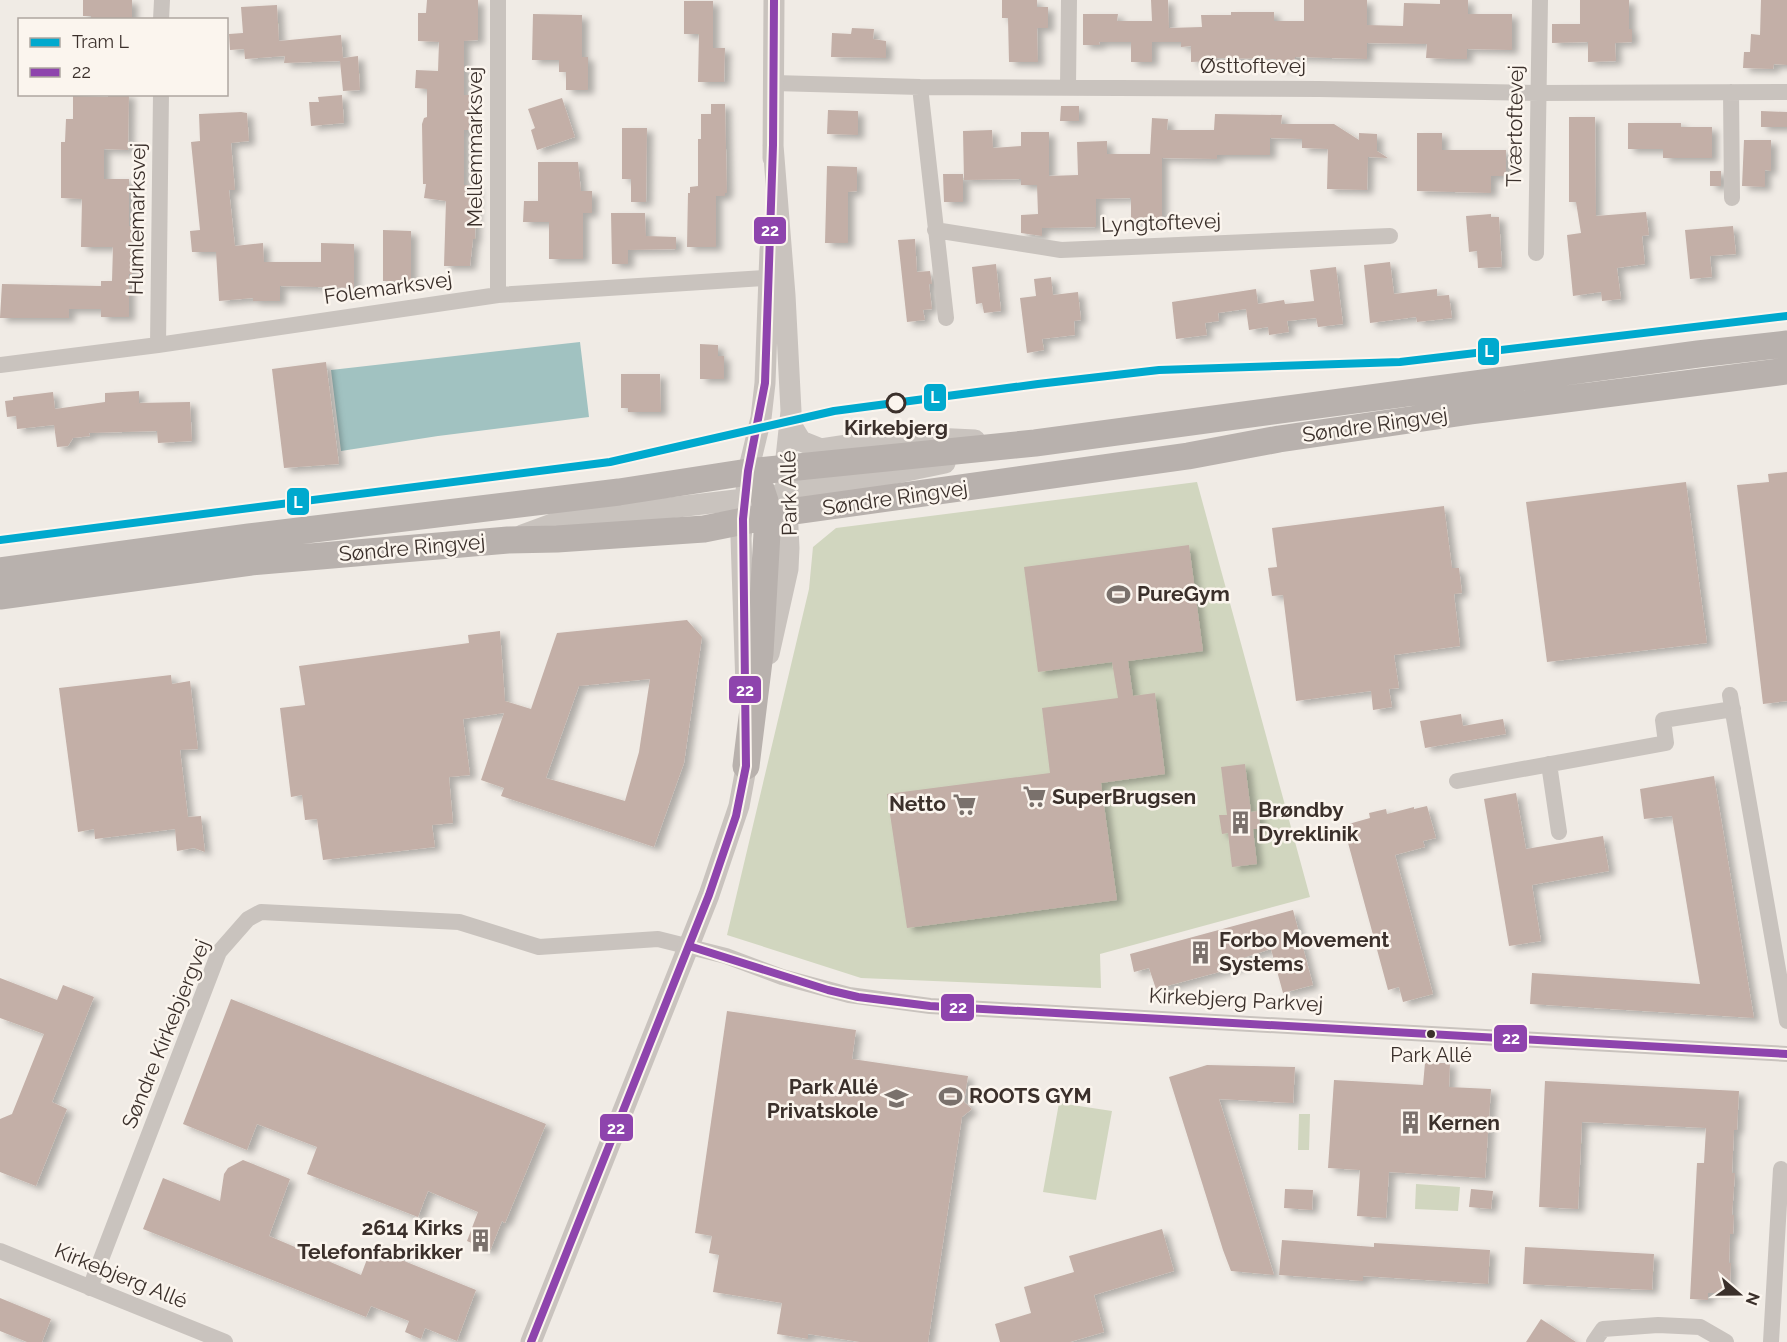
<svg xmlns="http://www.w3.org/2000/svg" width="1787" height="1342" font-family="Raleway,sans-serif">
<style>
.green{fill:#d1d6bf}
.water{fill:#a1c2c1}
.building{fill:#c3afa7;fill-rule:evenodd;filter:url(#shadow)}
.lines{fill:none;stroke-linecap:round;stroke-linejoin:round}
.minor{stroke:#c9c3be;stroke-width:16}
.tertiary{stroke:#c9c3be;stroke-width:21}
.primary{stroke:#b8b1ad;stroke-width:27}
.bus-1-casing{stroke:#fbf5ee;stroke-width:12}
.bus-1{stroke:#8e44ad;stroke-width:8}
.tram-1-casing{stroke:#fbf5ee;stroke-width:12}
.tram-1{stroke:#00a9ce;stroke-width:8}
.stop-dot{fill:#fbf5ee;stroke:#3b302b;stroke-width:3}
.bus-dot{fill:#3b302b;stroke:#fbf5ee;stroke-width:2}
.labels{text-anchor:middle;stroke-width:5;stroke-linejoin:round;paint-order:stroke}
.bus-label{font-size:20px;fill:#3b302b;stroke:#fbf5ee}
.street-label{font-size:21px;fill:#3b302b;stroke:#fbf5ee}
.stop-label{font-size:21px;font-weight:bold;fill:#3b302b;stroke:#fbf5ee}
.poi-label{font-size:21px;font-weight:bold;fill:#3b302b;stroke:#fbf5ee;text-anchor:start}
.line-badge{stroke:#fbf5ee;stroke-width:2}
.badge-label{font-size:16px;text-anchor:middle;font-weight:bold;fill:#fff}
</style>
<defs>
<filter id="shadow"><feDropShadow dx="6" dy="4" stdDeviation="3" flood-color="#0004"/></filter>
</defs>
<rect width="100%" height="100%" fill="#f0ebe5"/>
<path class="green" d="M1197,482L1310,897L1100,954L1101,988L861,978L727,935L809,589L813,547L836,528Z
M1059,1103L1112,1111L1096,1200L1043,1192Z
M1299,1114H1310L1309,1150H1298Z
M1416,1184L1460,1187L1458,1211L1415,1209Z"/>
<path class="water" d="M580,342L589,417L438,436L341,451L331,370Z"/>
<path class="building" d="M83,0H132V20H91V16H83Z
M427,0H478V40L464,41V95H469V130H464V185H476L475,239H473L470,266H444L446,201L424,198L426,184H423L422,124L424,118L427,117V89L415,88L416,70L438,71L439,42L418,41V13H426Z
M1002,0H1037V7H1048V28H1037L1038,62H1009L1008,18H1002Z
M1151,0H1168L1169,28L1202,27L1201,15H1231V12H1274V21H1304V0H1367V25L1403,26L1404,3L1440,4V0H1468V14H1512V50L1467,49V59H1449L1426,58L1427,44L1367,43V59L1295,57L1294,68L1275,67L1276,59L1215,58V61L1191,62V46L1181,47V42H1152V62H1131V42H1099L1100,45H1083V14H1118L1117,21H1152Z
M1580,0H1629V29H1632V42L1615,43L1616,61L1588,62V42L1552,43V24H1580Z
M1761,0H1787V65L1774,64L1773,69L1743,68L1744,52H1750L1751,34L1760,35Z
M684,1H713V48H725L724,82H698L699,34H684Z
M277,5L279,41L341,35L343,58L358,56L360,90L343,91L340,61L284,63L285,56L245,59L244,49L230,50L229,34L243,33L241,7Z
M533,14L582,15V57H588V90H566V72H559V60H532Z
M852,28L874,29L873,39L886,41V58L831,57L832,33L851,34Z
M108,94H129L128,150L104,149V179H129V226H131L132,256V274H129V317H101V309H69V318H0L2,284L101,286V281H112L113,247H81L82,199L61,198V142H65L66,119H73V96L108,97Z
M342,95L344,123L311,126L309,102H319L318,97Z
M562,98L575,137L537,150L531,130L535,128L528,109Z
M711,104H725L727,193H725V196H716V247H687L688,193H690V187L698,186V139H701V114H711Z
M1061,106H1079V121H1060Z
M828,110L858,111V135L827,134Z
M1761,111L1787,112V127H1761Z
M241,112L247,113L249,141L231,143L235,190H229L235,246L263,243L264,262H321V243L354,244V288L280,286V301H253V298L219,301L216,252H192L190,231L200,230L191,142L200,141L199,114Z
M1215,114L1282,115L1281,124H1334L1359,140V133L1377,134V151L1388,158L1368,157L1367,190L1327,189L1328,149L1302,148V139L1270,138V155H1217V159L1162,158V222H1131V198L1096,199V227L1042,228V236L1021,233V215L1038,214L1037,185H1021V179L964,180L963,131L992,130L993,148L1021,146V132H1049V176L1078,175L1077,142L1107,141V154H1150L1152,118L1168,119L1167,130H1214Z
M1569,117H1595L1596,216L1646,212L1649,235L1642,236L1645,264L1617,268L1621,299L1602,301L1601,292L1573,296L1567,235L1581,233L1576,202H1569Z
M1628,123H1681V127H1712V158H1663V149H1628Z
M622,128H647L646,202H631V179H622Z
M1417,133H1442V150H1506V176H1491V193L1417,191Z
M1744,140H1771V171L1765,170V187L1742,186Z
M538,162H578L581,191H592V213H583V259H549V222H523L524,201H538Z
M827,166L857,167V191L848,192V243H825Z
M1710,171H1721V186H1710Z
M943,174H963V202H944Z
M611,213H645L646,236L676,237V249L628,250V264H612Z
M1491,214V217H1499L1502,267L1478,268L1477,251L1469,252L1466,216Z
M1733,226L1736,254L1710,256L1712,277L1690,279L1685,230Z
M383,230L411,231V281H383Z
M915,239L917,272L930,271L932,284H929L932,309L923,310L925,320L907,322L898,240Z
M1390,262L1394,294L1437,289V296L1449,295L1452,318L1417,322L1416,317L1370,323L1364,265Z
M996,264L1001,311L984,313L982,303L976,304L972,267Z
M1336,267L1343,324L1318,327L1316,318L1287,321L1289,332L1269,335L1268,327L1249,330L1246,309L1218,313L1219,321L1205,323L1207,335L1176,339L1172,302L1256,289L1258,304L1284,300L1285,304L1314,301L1310,270Z
M1051,277L1053,295L1078,292L1081,320L1074,321L1075,335L1042,339L1044,350L1027,353L1020,298L1036,296L1034,279Z
M700,344L718,345V356H724V379H700Z
M326,362L339,464L284,468L272,369Z
M621,374H660L661,412H628V408H621Z
M139,391V403L190,402L192,441L158,443L157,431L89,433L90,436L73,438L68,446L57,447L54,425L17,429L16,416L7,417L5,401L13,400V397L53,392L55,409L105,402V393Z
M1787,472V701L1763,704L1737,485L1769,482L1768,474Z
M1686,482L1707,643L1547,662L1526,502Z
M1444,506L1452,568H1459L1462,593L1454,594L1460,646L1394,655L1399,688L1389,689L1392,707L1373,710L1371,691L1296,701L1283,595L1272,596L1268,568L1277,567L1272,528Z
M1189,545L1203,651L1128,661L1133,696L1155,693L1165,774L1101,783L1117,900L907,928L887,794L1050,773L1042,708L1118,698L1112,662L1038,672L1024,567Z
M687,620L702,637L684,763L654,847L501,796L504,788L481,780L504,713L463,719L470,775L449,777L453,823L432,825L435,847L323,860L317,819L305,820L302,795L291,797L280,708L305,705L299,666L469,643L468,635L500,631L505,701L531,709L557,633ZM650,679L639,752L625,801L546,778L579,686Z
M171,675L172,684L190,681L198,749L180,750L188,817L201,816L205,852L194,848L177,851L175,829L95,839L94,829L78,832L59,688Z
M1461,714L1463,726L1503,719L1506,734L1425,748L1420,721Z
M1245,764L1251,812L1258,811L1261,829H1253L1257,864L1232,867L1228,833L1222,834L1219,815H1227L1221,767Z
M1714,776L1754,1018L1530,1004L1532,973L1700,984L1672,816L1644,819L1640,789Z
M1516,793L1526,849L1603,836L1609,871L1532,885L1541,941L1509,946L1484,799Z
M1427,806L1436,838L1423,841L1425,847L1395,855L1433,994L1403,1002L1399,987L1388,990L1344,828L1345,825L1370,818L1369,813L1386,809L1387,814L1414,807V809Z
M1293,910L1313,985L1283,993L1271,949L1243,958L1245,965L1156,989L1149,968L1134,972L1130,954Z
M0,978L57,1000L63,985L94,997L52,1102L67,1109L36,1186L0,1172V1119L12,1114L44,1034L0,1018Z
M231,999L546,1124L505,1223L502,1221L490,1251L467,1241L478,1212L428,1191L418,1217L307,1174L317,1147L257,1124L247,1150L183,1124Z
M727,1011L856,1030L852,1059L968,1076L964,1102L972,1109L962,1117L928,1342H860L808,1334V1339L777,1334L782,1303L713,1292L719,1255L709,1253L712,1236L695,1233Z
M1425,1063H1450L1449,1087L1491,1089L1485,1178L1389,1172L1386,1218L1357,1216L1360,1170L1328,1168L1334,1080L1423,1085Z
M1207,1065L1295,1067L1293,1103L1219,1099L1274,1275L1231,1271L1223,1250L1169,1077Z
M1545,1081L1739,1091L1737,1130H1734L1732,1173H1735L1732,1215H1734L1733,1234H1730L1729,1263H1731L1730,1284H1727V1293H1708V1300L1690,1299L1697,1163H1704L1706,1128L1582,1122L1578,1209L1539,1207Z
M243,1160L290,1179L269,1236L361,1275L369,1254L376,1256L380,1244L401,1253L399,1259L476,1290L457,1341L425,1328L421,1339L405,1332L409,1321L371,1306L366,1317L143,1229L163,1178L220,1201L224,1174L228,1168Z
M1285,1189L1313,1190L1312,1210L1284,1208Z
M1471,1189L1493,1191L1491,1209L1469,1207Z
M1162,1229L1174,1271L1094,1295L1104,1332L1070,1342H1000L995,1324L1031,1313L1024,1287L1074,1272L1069,1256Z
M1282,1240L1374,1247V1243L1490,1250L1488,1284L1363,1276V1281L1279,1275Z
M1525,1247L1654,1254L1652,1290L1523,1284Z
M0,1298L51,1319L42,1342H27L0,1331Z
M1541,1319L1576,1342H1526Z"/>
<g class="lines">
<path class="minor" d="M161,20L162,0
M774,83L920,87L1319,89L1539,93L1787,92
M1068,86L1069,0
M920,87L946,318
M1731,92L1732,198
M935,230L1061,250L1390,236
M1536,253L1540,0
M498,295V0
M158,345L161,94
M0,365L158,345L498,295L780,277
M1730,695L1787,1021
M1549,764L1559,832
M1457,781L1666,743L1663,720L1733,709
M0,1251L225,1342
M90,1288L219,952L248,919L261,912L459,922L539,947L658,939L726,956L782,977L849,995L930,1006L1787,1054
M1594,1342L1603,1329L1658,1325L1700,1327L1726,1342
M1771,1342L1781,1169"/>
<path class="tertiary" d="M773,158L774,0
M790,423L801,441L821,449L854,444L933,438L975,440
M774,497L786,491L839,485L945,463
M522,535L560,521L744,499L755,493
M769,654L788,569L789,548L785,467L791,411L785,295L773,145
M746,687L741,538L748,472L761,418L765,383L770,250
M531,1342L709,895L739,806L749,752"/>
<path class="primary" d="M0,571L249,537L619,492L748,472L1035,443L1698,354L1787,344
M0,596L251,562L508,540L557,539L704,529L788,512L1188,456L1279,439L1471,411L1787,371
M746,766L760,653L767,533L765,501L761,489L748,472"/>
<defs>
<path id="bus-1" d="M689,946L828,990L858,997L930,1006L1787,1054
M531,1342L709,895L736,816L746,766L743,519L748,471L765,383L773,145L774,0"/>
</defs>
<use href="#bus-1" class="bus-1-casing"/>
<use href="#bus-1" class="bus-1"/>
<defs>
<path id="tram-1" d="M0,540L610,462L834,411L1038,384L1159,370L1400,362L1787,316"/>
</defs>
<use href="#tram-1" class="tram-1-casing"/>
<use href="#tram-1" class="tram-1"/>
</g>
<defs>
<symbol id="stadium-bare" viewBox="-9 -9 18 18"><path d="M0-5a6.5 5 0 1 0 0 10a6.5 5 0 1 0 0-10ZM-3.5-1.8h7v3.6h-7Z" fill="#7a716c" stroke="#fbf5ee" stroke-width="2.5" paint-order="stroke"/></symbol>
<symbol id="supermarket-bare" viewBox="-9 -9 18 18"><path d="M-6-5.5h2.5l.6 2H6L4.5 2H-2.5L-4.4-4H-6ZM-1.5 3.2a1.3 1.3 0 1 0 .1 0ZM3 3.2a1.3 1.3 0 1 0 .1 0Z" fill="#7a716c" stroke="#fbf5ee" stroke-width="2.5" paint-order="stroke"/></symbol>
<symbol id="building-bare" viewBox="-9 -9 18 18"><path d="M-4-6H4V6H1V3H-1V6H-4ZM-2.5-4.3h1.7v1.8h-1.7ZM.8-4.3h1.7v1.8H.8ZM-2.5-1h1.7V.8h-1.7ZM.8-1h1.7V.8H.8Z" fill="#7a716c" stroke="#fbf5ee" stroke-width="2.5" paint-order="stroke"/></symbol>
<symbol id="school-bare" viewBox="-9 -9 18 18"><path d="M0-5L7-2L0 1L-7-2ZM-4 1L0 2.5L4 1V4Q0 6-4 4Z" fill="#7a716c" stroke="#fbf5ee" stroke-width="2.5" paint-order="stroke"/></symbol>
</defs>
<g fill-rule="evenodd">
<use href="#stadium-bare" x="1102" y="578" width="33" height="33"/>
<use href="#supermarket-bare" x="1018" y="780" width="33" height="33"/>
<use href="#supermarket-bare" x="948" y="788" width="33" height="33"/>
<use href="#building-bare" x="1224" y="806" width="33" height="33"/>
<use href="#building-bare" x="1184" y="936" width="33" height="33"/>
<use href="#stadium-bare" x="934" y="1080" width="33" height="33"/>
<use href="#school-bare" x="880" y="1082" width="33" height="33"/>
<use href="#building-bare" x="1394" y="1106" width="33" height="33"/>
<use href="#building-bare" x="464" y="1224" width="33" height="33"/>
</g>
<circle class="stop-dot" cx="896" cy="403" r="9"/>
<circle class="bus-dot" cx="1431" cy="1034" r="5"/>
<g class="labels">
<g class="bus-label">
<text x="1431" y="1062">Park Allé</text>
</g>
<g class="street-label">
<text x="1253" y="73">Østtoftevej</text>
<text transform="translate(1515 126) rotate(-89)" y="7">Tværtoftevej</text>
<text transform="translate(475 147) rotate(-90)" y="7">Mellemmarksvej</text>
<text transform="translate(137 219) rotate(-89)" y="7">Humlemarksvej</text>
<text transform="translate(1161 223) rotate(-2)" y="7">Lyngtoftevej</text>
<text transform="translate(388 288) rotate(-8)" y="7">Folemarksvej</text>
<text transform="translate(1375 425) rotate(-8)" y="7">Søndre Ringvej</text>
<text transform="translate(789 493) rotate(-91)" y="7">Park Allé</text>
<text transform="translate(895 498) rotate(-8)" y="7">Søndre Ringvej</text>
<text transform="translate(412 548) rotate(-5)" y="7">Søndre Ringvej</text>
<text transform="translate(1236 1000) rotate(3)" y="7">Kirkebjerg Parkvej</text>
<text transform="translate(166 1034) rotate(-68)" y="7">Søndre Kirkebjergvej</text>
<text transform="translate(121 1276) rotate(22)" y="7">Kirkebjerg Allé</text>
</g>
<g class="stop-label">
<text x="896" y="435">Kirkebjerg</text>
</g>
<g class="poi-label">
<text x="1137" y="601">PureGym</text>
<text x="1052" y="804">SuperBrugsen</text>
<text x="946" y="811" text-anchor="end">Netto</text>
<text x="1258" y="817">Brøndby<tspan x="1258" dy="24">Dyreklinik</tspan></text>
<text x="1219" y="947">Forbo Movement<tspan x="1219" dy="24">Systems</tspan></text>
<text x="878" y="1094" text-anchor="end">Park Allé<tspan x="878" dy="24">Privatskole</tspan></text>
<text x="969" y="1103">ROOTS GYM</text>
<text x="1428" y="1130">Kernen</text>
<text x="463" y="1235" text-anchor="end">2614 Kirks<tspan x="463" dy="24">Telefonfabrikker</tspan></text>
</g>
</g>
<g class="line-badge">
<rect x="753" y="216" width="34" height="29" rx="6" fill="#8e44ad"/>
<rect x="1477" y="337" width="23" height="29" rx="6" fill="#00a9ce"/>
<rect x="923" y="383" width="24" height="29" rx="6" fill="#00a9ce"/>
<rect x="286" y="487" width="24" height="29" rx="6" fill="#00a9ce"/>
<rect x="728" y="675" width="34" height="29" rx="6" fill="#8e44ad"/>
<rect x="940" y="993" width="35" height="29" rx="6" fill="#8e44ad"/>
<rect x="1493" y="1024" width="35" height="29" rx="6" fill="#8e44ad"/>
<rect x="599" y="1113" width="35" height="29" rx="6" fill="#8e44ad"/>
</g>
<g class="badge-label">
<text x="770" y="236">22</text>
<text x="1489" y="357">L</text>
<text x="935" y="403">L</text>
<text x="298" y="508">L</text>
<text x="745" y="696">22</text>
<text x="958" y="1013">22</text>
<text x="1511" y="1044">22</text>
<text x="616" y="1134">22</text>
</g>
<rect x="18" y="18" width="210" height="78" fill="#fbf5ee" stroke="#aea6a0" stroke-width="1.5"/>
<rect x="30" y="38" width="30" height="9" fill="#00a9ce" stroke="#aea6a0" stroke-width="1.5"/>
<text x="72" y="48" font-size="18" fill="#3b302b">Tram L</text>
<rect x="30" y="68" width="30" height="9" fill="#8e44ad" stroke="#aea6a0" stroke-width="1.5"/>
<text x="72" y="78" font-size="18" fill="#3b302b">22</text>
<g transform="translate(1739 1294) rotate(110)" stroke="#fbf5ee" stroke-width="4.5" paint-order="stroke">
<path d="M0-4.5L10 22L0 15L-10 22Z" fill="#3b302b"/>
<text y="-9" font-size="16" font-weight="bold" text-anchor="middle" fill="#3b302b">N</text>
</g>
</svg>
